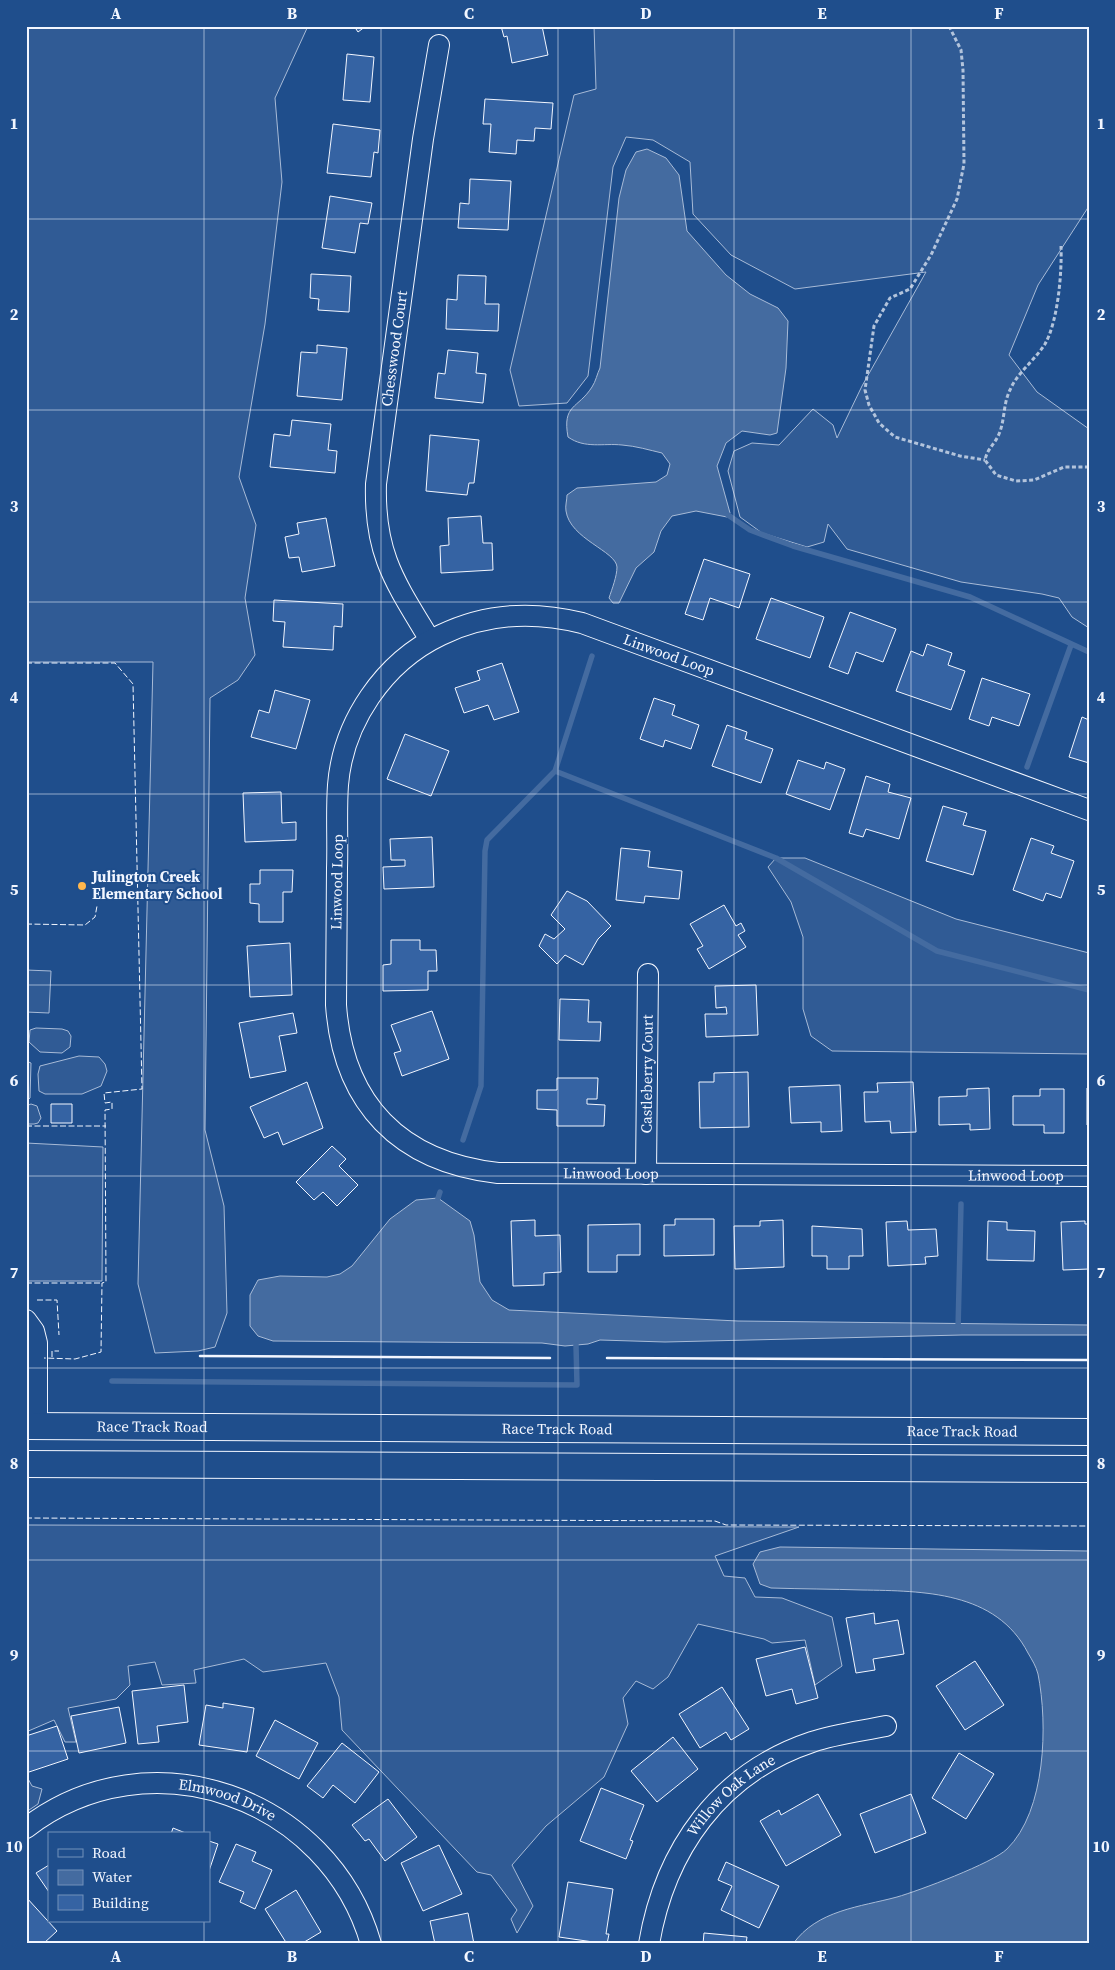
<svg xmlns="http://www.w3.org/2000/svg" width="1115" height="1970" font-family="'Source Serif 4',serif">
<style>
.built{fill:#305b95;stroke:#a8bbd7}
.water{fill:#446ba0;stroke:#a8bbd7}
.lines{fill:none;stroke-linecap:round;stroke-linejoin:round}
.stream{stroke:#446ba0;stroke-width:5.5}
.building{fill:#3563a3;stroke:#f2f6ff}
.minor-casing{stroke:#f2f6ff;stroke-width:22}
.major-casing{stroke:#f2f6ff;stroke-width:28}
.path{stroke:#b3c4dc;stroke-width:3;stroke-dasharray:4 2.5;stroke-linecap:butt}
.minor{stroke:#1f4e8c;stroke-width:20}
.major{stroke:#1f4e8c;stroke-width:26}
.fence{stroke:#f2f6ff;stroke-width:1;stroke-dasharray:6 2.5;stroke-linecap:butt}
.wall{stroke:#f2f6ff;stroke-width:2.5}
.grid{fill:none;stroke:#f2f6ff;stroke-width:1;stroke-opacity:0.55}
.poi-dot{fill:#ffb74d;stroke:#1f4e8c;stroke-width:2}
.labels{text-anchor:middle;stroke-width:4;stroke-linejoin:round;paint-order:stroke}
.street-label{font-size:15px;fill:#f2f6ff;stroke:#1f4e8c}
.poi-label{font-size:15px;font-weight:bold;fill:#f2f6ff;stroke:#1f4e8c;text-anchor:start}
.neatline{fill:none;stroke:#f2f6ff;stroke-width:2}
.grid-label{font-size:16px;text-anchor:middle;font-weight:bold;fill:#f2f6ff}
</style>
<rect width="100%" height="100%" fill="#1f4e8c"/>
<path class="built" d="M26,26H308L275,98L282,182L265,324L239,477L256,525L245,598L255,655L238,680L210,698L205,1130L224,1206L227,1313L215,1347L198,1351L155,1353L138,1284L153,662H26Z
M594,26H1089V206L1038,285L1009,355L1037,392L1089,429V628L1072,617L1059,598L1042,594L961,582L847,549L828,524L824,542L807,547L762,533L740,517L728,471L734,451L752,443L779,445L813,409L833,425L837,438L862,386L926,272L795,289L731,255L693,214L690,162L653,140L626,137L613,167L588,376L567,403L519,406L510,370L574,95L596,89Z
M776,858H805L956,919L1089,953V1054L832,1051L811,1036L803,1009V937L791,902L768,867Z
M26,970L51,971L49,1013L26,1012Z
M36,1028L62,1029L68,1031L71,1036L70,1047L62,1053L40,1052L29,1042L30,1030Z
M79,1056L99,1057L105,1064L107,1071L101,1086L82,1094H45L39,1091L38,1074L40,1066Z
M26,1061L31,1063L30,1098L26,1102Z
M31,1104L37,1106L41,1118L38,1123L34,1124H26V1106Z
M26,1143L103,1147L102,1281H26Z
M26,1525L799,1527L715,1556L724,1576L745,1578L755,1597L782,1598L832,1617L842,1666L815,1685L805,1640L772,1643L764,1639L698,1624L668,1677L653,1689L636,1681L623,1698L628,1724L604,1777L546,1826L512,1865L533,1906L517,1933L511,1919L517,1910L491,1875L477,1872L342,1730L339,1697L326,1663L263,1672L244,1659L194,1670L196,1683L162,1685L155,1662L128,1666L130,1685L116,1699L68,1708L76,1742H65L54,1720L26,1732Z
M26,1775L32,1786L42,1789L38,1804L26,1812Z"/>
<path class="water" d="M647,149L666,158L679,175L687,231L726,275L750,294L778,308L788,321L786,368L777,433L770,435L742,431L726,443L717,466L730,513L727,517L696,511L672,516L661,531L654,552L636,568L619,603H613L609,598C612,589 617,576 617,567C616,551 570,539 566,511C565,506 567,500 567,495L577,488L656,482L667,475L670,464L662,453C649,450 636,446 622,445C603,443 585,449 568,437C562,404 578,409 592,387C596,381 597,374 600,368L619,198L626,170L636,152Z
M438,1198L470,1221L474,1235L480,1282L492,1300L509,1310L738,1321L1089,1325V1335H962L665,1342L600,1340L588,1344L565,1346L542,1343L273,1341L258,1336L250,1326V1295L258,1280L280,1276L327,1277L340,1274L352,1266L390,1219L416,1200Z
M780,1547L1089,1551V1944H793C817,1910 860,1907 897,1897C918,1891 993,1863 1007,1849C1046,1811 1048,1724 1038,1674C1036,1666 1032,1660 1028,1653C996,1591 923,1591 862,1590C832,1589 802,1589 771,1588L760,1584L753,1564L760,1552Z"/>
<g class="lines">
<path class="stream" d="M728,515L750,530L793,546L970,597L1089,652
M1027,767L1071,645
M555,771L776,858L937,951L1089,990
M463,1140L481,1086L485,851L487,840L555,771L592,656
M438,1198L440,1192
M958,1330L961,1204
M112,1381L577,1385L576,1345"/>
</g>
<path class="building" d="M354,26H366L358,32Z
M501,26H542L548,55L512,63L507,36L504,37Z
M347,54L374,57L370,102L343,100Z
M485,99L553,103L551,129L535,128L534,141L517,140L516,154L489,152L491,124H483Z
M333,124L380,130L378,153L374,152L371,177L327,173Z
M470,179L511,181L508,230L458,228L460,203L469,204Z
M330,196L372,203L368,224L360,223L355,253L322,248Z
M311,274L351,276L349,312L318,310L319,299L310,298Z
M458,275L486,276L485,304H499L498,331L446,329L447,299L457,300Z
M317,345L347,348L342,400L297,396L301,352L317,353Z
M448,350L478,353L476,373L486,374L483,403L435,398L438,373L445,374Z
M292,420L331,424L328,450L337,451L335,473L270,467L274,434L290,436Z
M430,435L479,440L474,483H469L467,495L426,491Z
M481,516L483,543H492L493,570L441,573L440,546L449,545L448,518Z
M326,518L335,566L302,572L299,557L289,558L285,537L299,534L297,523Z
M704,559L750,574L739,608L710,598L703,620L685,614Z
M771,598L824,617L810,658L756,639Z
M274,600L343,604L342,627L334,626L333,650L283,647L285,622L273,621Z
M850,612L896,629L883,662L856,652L848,674L829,667Z
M927,644L952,653L948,665L965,671L951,710L896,691L911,651L923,656Z
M502,663L519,712L494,720L488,705L464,713L455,688L480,680L477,671Z
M982,678L1030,694L1019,726L992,717L989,726L969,719Z
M275,690L310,700L296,749L251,737L259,710L269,713Z
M654,698L675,705L672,715L699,725L691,749L665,740L663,747L640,739Z
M1082,717L1089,720V763L1069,757Z
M727,725L747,732L745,739L773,749L761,783L712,766Z
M405,734L449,751L431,796L387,779Z
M798,760L824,769L826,762L845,769L830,810L786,794Z
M866,776L890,784L888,792L911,798L899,839L866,829L863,837L849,833Z
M281,792L282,823L296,822V840L245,842L243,793Z
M943,806L967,813L963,825L986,831L973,875L926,861Z
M432,837L434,887L384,889L383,867L405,866V860H391L390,839Z
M1031,838L1054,846L1051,853L1074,861L1061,898L1046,893L1043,901L1013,890Z
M621,848L650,851L648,867L682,871L679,899L645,896L644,903L616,900Z
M260,870H293L292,892H283V922H259V904L250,903V884H260Z
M567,891L587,901L611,926L598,939L583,965L565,955L557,964L539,946L545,934L554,939L565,929L551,915Z
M724,905L736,926L741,923L745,931L738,935L746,947L709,969L697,949L703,946L690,924Z
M391,940H420V950H436L437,971H428V990L383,991V965L391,964Z
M290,943L292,995L250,997L247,946Z
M756,985L758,1035L706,1037L705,1014H727L726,1007L716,1008L715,986Z
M560,999L589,1000L588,1022H601L600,1041L559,1040Z
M432,1011L449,1059L402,1076L394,1053L401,1051L391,1025Z
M293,1013L297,1033L279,1036L286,1071L250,1078L239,1023Z
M748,1072L749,1127L700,1128L699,1082H714V1073Z
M557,1078H598L597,1099H587V1104L605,1105L604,1126H557V1110L537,1109V1090H557Z
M307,1082L323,1128L283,1145L278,1132L264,1138L250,1107Z
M913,1082L916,1132L891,1133L890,1121L865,1122L864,1092H878L877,1083Z
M840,1085L842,1131L821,1132V1122L791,1123L789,1087Z
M989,1088L990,1129L970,1130V1124L939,1125V1097L967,1096V1089Z
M1087,1088H1089V1125H1087Z
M1040,1089H1064V1133H1044V1125H1013V1096H1040Z
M51,1104H72V1123H51Z
M332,1146L346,1159L339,1166L358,1185L337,1206L323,1192L314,1200L296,1182Z
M675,1219H714V1255L664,1256V1225H675Z
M535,1220V1236L560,1235L561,1272L544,1273V1285L513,1286L511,1221Z
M783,1220L784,1267L735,1269L734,1226H760V1221Z
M907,1221L908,1230L936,1229L938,1256L925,1257L926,1264L888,1266L886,1222Z
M988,1221L1007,1222V1230L1035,1231L1034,1261L987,1260Z
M1085,1221V1224H1089V1269L1063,1270L1061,1222Z
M640,1224V1255H617V1272H588V1225Z
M812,1226L862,1229L863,1256H849V1269H827V1256H812Z
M874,1613L875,1624L898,1620L904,1654L873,1659L875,1670L856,1673L846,1618Z
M805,1647L818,1698L796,1704L792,1689L766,1696L756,1659Z
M975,1661L1004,1705L965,1730L936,1686Z
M184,1685L188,1722L157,1726L159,1742L138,1744L132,1691Z
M722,1687L749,1729L731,1740L726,1732L700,1748L679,1714Z
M223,1703L254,1708L247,1752L199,1745L206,1705L223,1708Z
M119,1707L126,1743L79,1753L71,1716Z
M275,1720L318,1743L299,1779L256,1756Z
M57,1726L68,1759L26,1773V1736Z
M673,1737L698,1769L657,1802L631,1771Z
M342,1743L379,1772L355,1803L333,1785L323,1798L307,1786Z
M959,1753L994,1774L966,1819L932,1798Z
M601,1788L644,1805L630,1840L633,1841L626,1859L580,1841Z
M818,1794L841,1835L786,1866L760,1821L779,1810L781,1815Z
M911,1794L926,1833L875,1853L860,1814Z
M388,1799L417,1837L385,1861L369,1839L365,1841L352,1825Z
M173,1828L188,1834H171Z
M209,1841L218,1844L209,1871Z
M236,1844L256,1852L252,1861L272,1870L255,1909L240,1902L244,1892L219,1882Z
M439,1845L462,1894L423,1911L401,1863Z
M726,1862L779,1886L759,1928L721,1910L732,1886L718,1880Z
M49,1865V1892L36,1873Z
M568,1882L613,1889L606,1934H609L607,1944L559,1937Z
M296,1890L321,1932L301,1944H287L265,1909Z
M26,1897L57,1931L43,1944L36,1942L26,1944Z
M468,1913L474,1944H435L430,1921Z
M704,1933L747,1937L746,1944H703Z"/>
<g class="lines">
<defs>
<g id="minor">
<path id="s1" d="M430,640C395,582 374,554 376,484L423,139L439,45"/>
<path id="s2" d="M1089,810L582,623C534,611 486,613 441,635C384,662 343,722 338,785C336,812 338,841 337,868C337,914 336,959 336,1005C343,1104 400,1162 498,1173L1089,1176"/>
<path id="s3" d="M646,1174L648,974"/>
<path d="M26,1320L34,1331L37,1343V1426"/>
<path id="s4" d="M26,1828C149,1733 329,1797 371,1944"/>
<path id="s5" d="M649,1944C665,1850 719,1773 812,1742C835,1734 862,1731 886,1726"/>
</g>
<g id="major">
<path id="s6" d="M26,1426L1089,1432"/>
<path d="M26,1464L1089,1469"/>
</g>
</defs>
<use href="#minor" class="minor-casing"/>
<use href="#major" class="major-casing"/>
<path class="path" d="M949,26L961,50L963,70L964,164L957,199L931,255L910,289L890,298L874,326L865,390L869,405L879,423L895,437L960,456L985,460
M1061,246C1062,273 1058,321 1045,344C1035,360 1017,373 1010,390C1003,404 1005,420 999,434C995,444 987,449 985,460L996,475L1016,481L1034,480L1064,467H1089"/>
<use href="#minor" class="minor"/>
<use href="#major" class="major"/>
<path class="fence" d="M26,663H115L133,684L142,1089L104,1093L105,1103L112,1102V1109L105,1110L106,1282L102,1283L101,1352L75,1359L44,1358
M26,924L85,925L95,917L97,906
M26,1126H106
M26,1283H102
M37,1300H57L59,1335
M52,1357V1351H59
M26,1518L715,1521L726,1525L1089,1526"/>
<path class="wall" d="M200,1356L550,1358
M607,1358L1089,1360"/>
</g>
<path class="grid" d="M204,26V1834M381,26V1944M558,26V1944M734,26V1944M911,26V1944M26,219H1089M26,410H1089M26,602H1089M26,794H1089M26,985H1089M26,1176H1089M26,1368H1089M26,1560H1089M26,1751H1089M204,1921V1944"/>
<circle class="poi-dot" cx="82" cy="886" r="5"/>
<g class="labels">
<g class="street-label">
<text dy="5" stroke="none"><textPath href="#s1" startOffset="305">Chesswood Court</textPath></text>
<text transform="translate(669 655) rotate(20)" y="5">Linwood Loop</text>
<text transform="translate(337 882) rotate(-89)" y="5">Linwood Loop</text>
<text dy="5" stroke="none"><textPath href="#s3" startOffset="100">Castleberry Court</textPath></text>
<text dy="5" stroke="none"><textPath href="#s2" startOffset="1465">Linwood Loop</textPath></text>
<text dy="5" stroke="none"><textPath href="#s2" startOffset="1870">Linwood Loop</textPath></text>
<text dy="5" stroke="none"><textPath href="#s6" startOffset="126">Race Track Road</textPath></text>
<text dy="5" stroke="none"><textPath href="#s6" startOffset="531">Race Track Road</textPath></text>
<text dy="5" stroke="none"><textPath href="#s6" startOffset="936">Race Track Road</textPath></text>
<text dy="5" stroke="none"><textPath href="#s5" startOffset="175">Willow Oak Lane</textPath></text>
<text dy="5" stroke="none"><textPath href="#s4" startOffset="214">Elmwood Drive</textPath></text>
</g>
<g class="poi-label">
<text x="92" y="882">Julington Creek<tspan x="92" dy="17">Elementary School</tspan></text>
</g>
</g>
<rect width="1115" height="1970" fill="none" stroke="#1f4e8c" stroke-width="55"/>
<rect x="48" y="1832" width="162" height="90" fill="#1f4e8c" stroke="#7391ba"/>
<rect x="58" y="1849" width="25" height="8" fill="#1f4e8c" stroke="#7391ba"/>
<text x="92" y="1858" font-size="15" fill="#f2f6ff">Road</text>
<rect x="58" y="1870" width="25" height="15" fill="#446ba0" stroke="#7391ba"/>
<text x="92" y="1882" font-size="15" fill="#f2f6ff">Water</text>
<rect x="58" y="1895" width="25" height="15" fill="#3563a3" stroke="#7391ba"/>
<text x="92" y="1908" font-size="15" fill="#f2f6ff">Building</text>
<rect x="28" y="28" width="1060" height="1914" class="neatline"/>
<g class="grid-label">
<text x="116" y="19">A</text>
<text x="292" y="19">B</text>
<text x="469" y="19">C</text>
<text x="646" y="19">D</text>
<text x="822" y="19">E</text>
<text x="999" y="19">F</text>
<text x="14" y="129">1</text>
<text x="1101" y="129">1</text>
<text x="14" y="320">2</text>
<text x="1101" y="320">2</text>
<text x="14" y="512">3</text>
<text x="1101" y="512">3</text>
<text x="14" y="703">4</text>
<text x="1101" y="703">4</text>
<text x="14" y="895">5</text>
<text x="1101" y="895">5</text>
<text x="14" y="1086">6</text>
<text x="1101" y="1086">6</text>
<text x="14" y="1278">7</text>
<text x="1101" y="1278">7</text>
<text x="14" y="1469">8</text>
<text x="1101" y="1469">8</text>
<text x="14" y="1661">9</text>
<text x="1101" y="1661">9</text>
<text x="14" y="1852">10</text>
<text x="1101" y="1852">10</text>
<text x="116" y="1962">A</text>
<text x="292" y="1962">B</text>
<text x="469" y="1962">C</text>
<text x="646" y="1962">D</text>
<text x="822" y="1962">E</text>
<text x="999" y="1962">F</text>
</g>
</svg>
